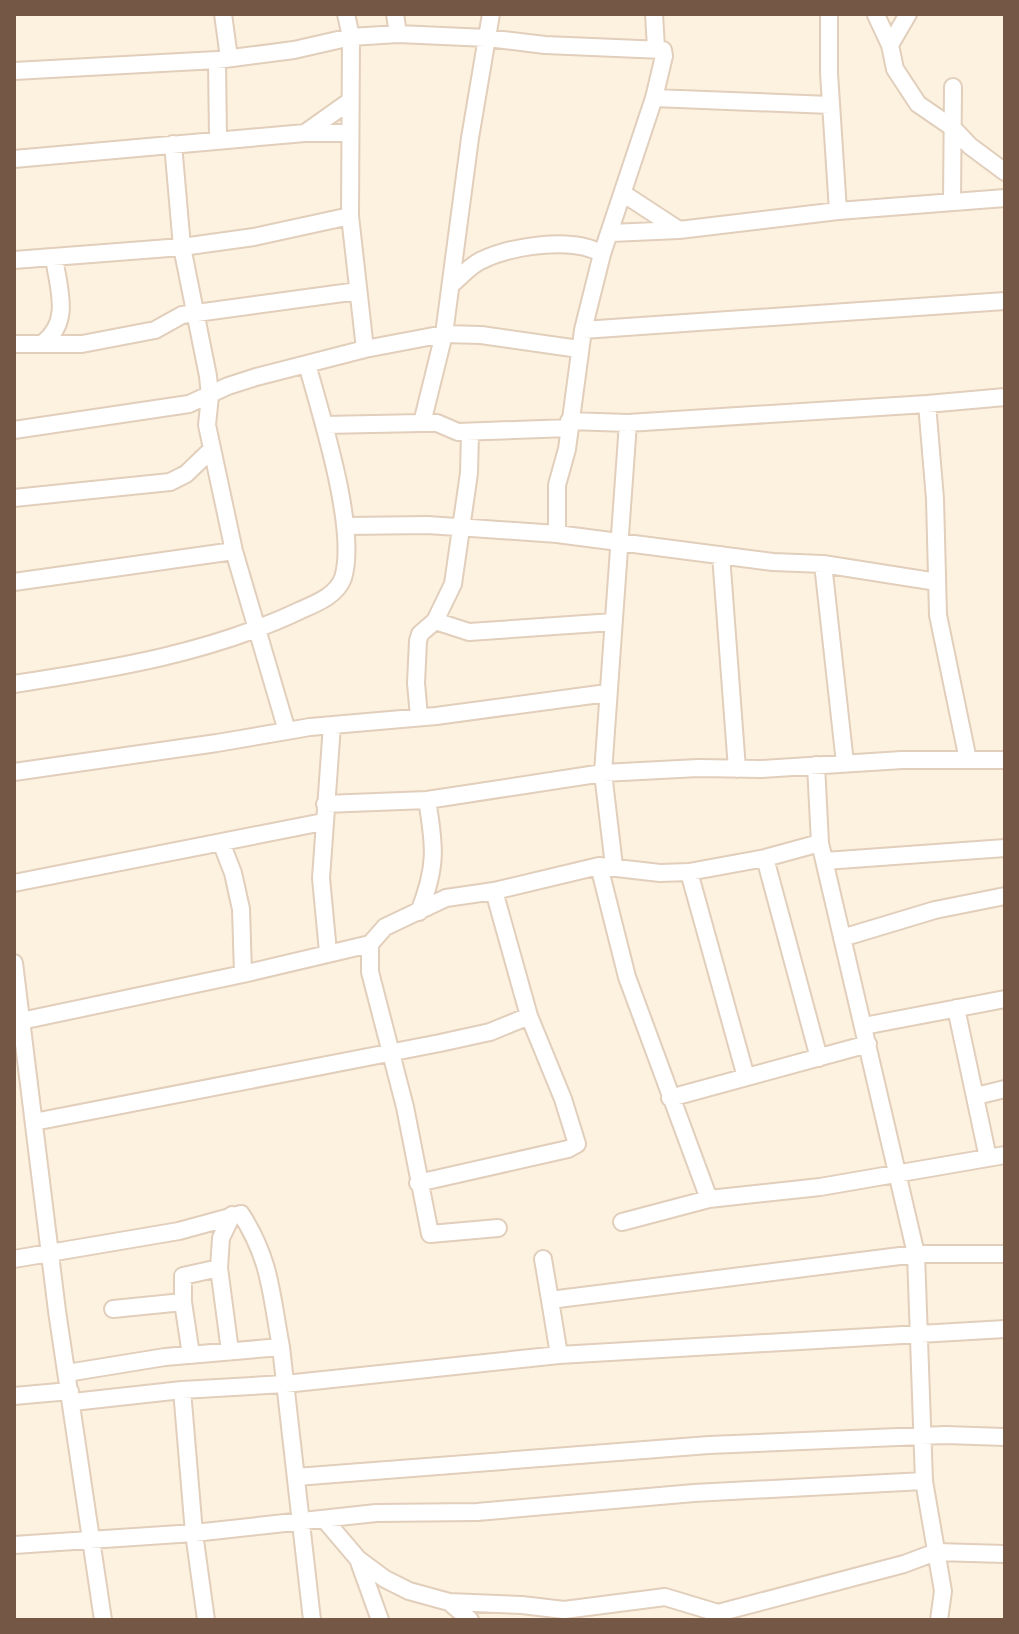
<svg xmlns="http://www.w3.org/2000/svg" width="1019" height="1634" font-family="Roboto,sans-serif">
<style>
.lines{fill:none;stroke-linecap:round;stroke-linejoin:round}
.minor-casing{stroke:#e1cebb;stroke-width:20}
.minor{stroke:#fff;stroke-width:16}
</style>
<rect width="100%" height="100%" fill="#fdf2e0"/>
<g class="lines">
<defs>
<path id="minor" d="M223,14L229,58
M346,14L351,37L350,216L365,349
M395,14L398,34
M491,14L470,138L444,334L422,423H437L458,432L569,428
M654,14L656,48
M829,14V73L838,211
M876,15L890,45L895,69L918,104L953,128L970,146L1005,172
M890,45L908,14
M217,60L218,140
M14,71L217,60L294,50L351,37L398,34L487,38L545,45L663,50L664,56L654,98L602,254L583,330L567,449L557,485V534
M654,98L830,105
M305,133L350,101
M173,144L182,247L208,376L210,396L207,425L234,551L287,731
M14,159L305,133H350
M624,194L679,230
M952,201L953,87
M611,233L679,230L838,211L1005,198
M14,260L182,247L254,237L350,216
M451,285C460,277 469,267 480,261C510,246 573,236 602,254
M583,330L1005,301
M43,343C72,321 58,288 54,257
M14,344H82L155,330L182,315L358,291
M927,404L935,499L938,615L968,760
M569,421L628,423L927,404L1005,397
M324,425L422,423
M14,430L189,404L228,386L256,377L365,349L444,334L481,335L579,349
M14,498L170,482L186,474L212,449
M346,526L428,525L557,534L773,562L823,564L937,582
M721,555L737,769
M823,564L845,763
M14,582L234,551
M435,621L469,632L613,622
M14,684C112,669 211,653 301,610C317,603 337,595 343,578C358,530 321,415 307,364
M419,717L416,683L418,641L420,634L435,621L453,584L469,473L470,432
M816,765L820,843L916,1254L924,1481L943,1591L939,1620
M14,772L217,743L310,727L436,716L607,693
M325,804L427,800L603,773L698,768L761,769L902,760H1005
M221,842L233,873L241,909L243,974
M765,858L819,1058
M825,861L1005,848
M599,866L627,977L709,1199
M614,866L603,773L628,423
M689,872L746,1077
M14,883L323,822
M419,912C437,867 435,847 427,800
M842,938L935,910L1005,896
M370,944V972L405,1107L430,1234L498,1228
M328,952L321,878L332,725
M14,963L57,1311L103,1620
M956,1008L988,1158
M21,1021L243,974L370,944L385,927L446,898L494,891L599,866L660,873L689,872L765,858L820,843
M864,1026L1005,999
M976,1096L1005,1089
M670,1098L868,1044
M34,1122L440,1043L490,1032L529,1016
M418,1183L568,1149L577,1144L563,1099L529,1016L494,891
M622,1222L709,1199L820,1187L1005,1155
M14,1259L179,1231L241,1214C271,1260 271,1295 281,1347L165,1357L67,1373
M543,1259L550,1300L916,1254H1005
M550,1300L559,1355
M113,1309L183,1302
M281,1347L312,1620
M230,1351L219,1268L221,1238L232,1215
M191,1355L183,1302V1276L219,1268
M182,1390L194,1533L206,1620
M14,1396L70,1391
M73,1402L182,1390L285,1384L559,1355L1005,1329
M296,1477L709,1445L945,1435L1005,1437
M324,1519L358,1559L380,1620
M14,1545L194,1533L376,1513L477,1512L694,1493L924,1481
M358,1559L385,1579L409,1591L449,1602L470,1620
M449,1602L522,1605L564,1610L665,1597L718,1613L904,1564L936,1552L1005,1554"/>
</defs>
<use href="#minor" class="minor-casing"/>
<use href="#minor" class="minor"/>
</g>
<rect width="1019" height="1634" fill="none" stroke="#755746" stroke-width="32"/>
</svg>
